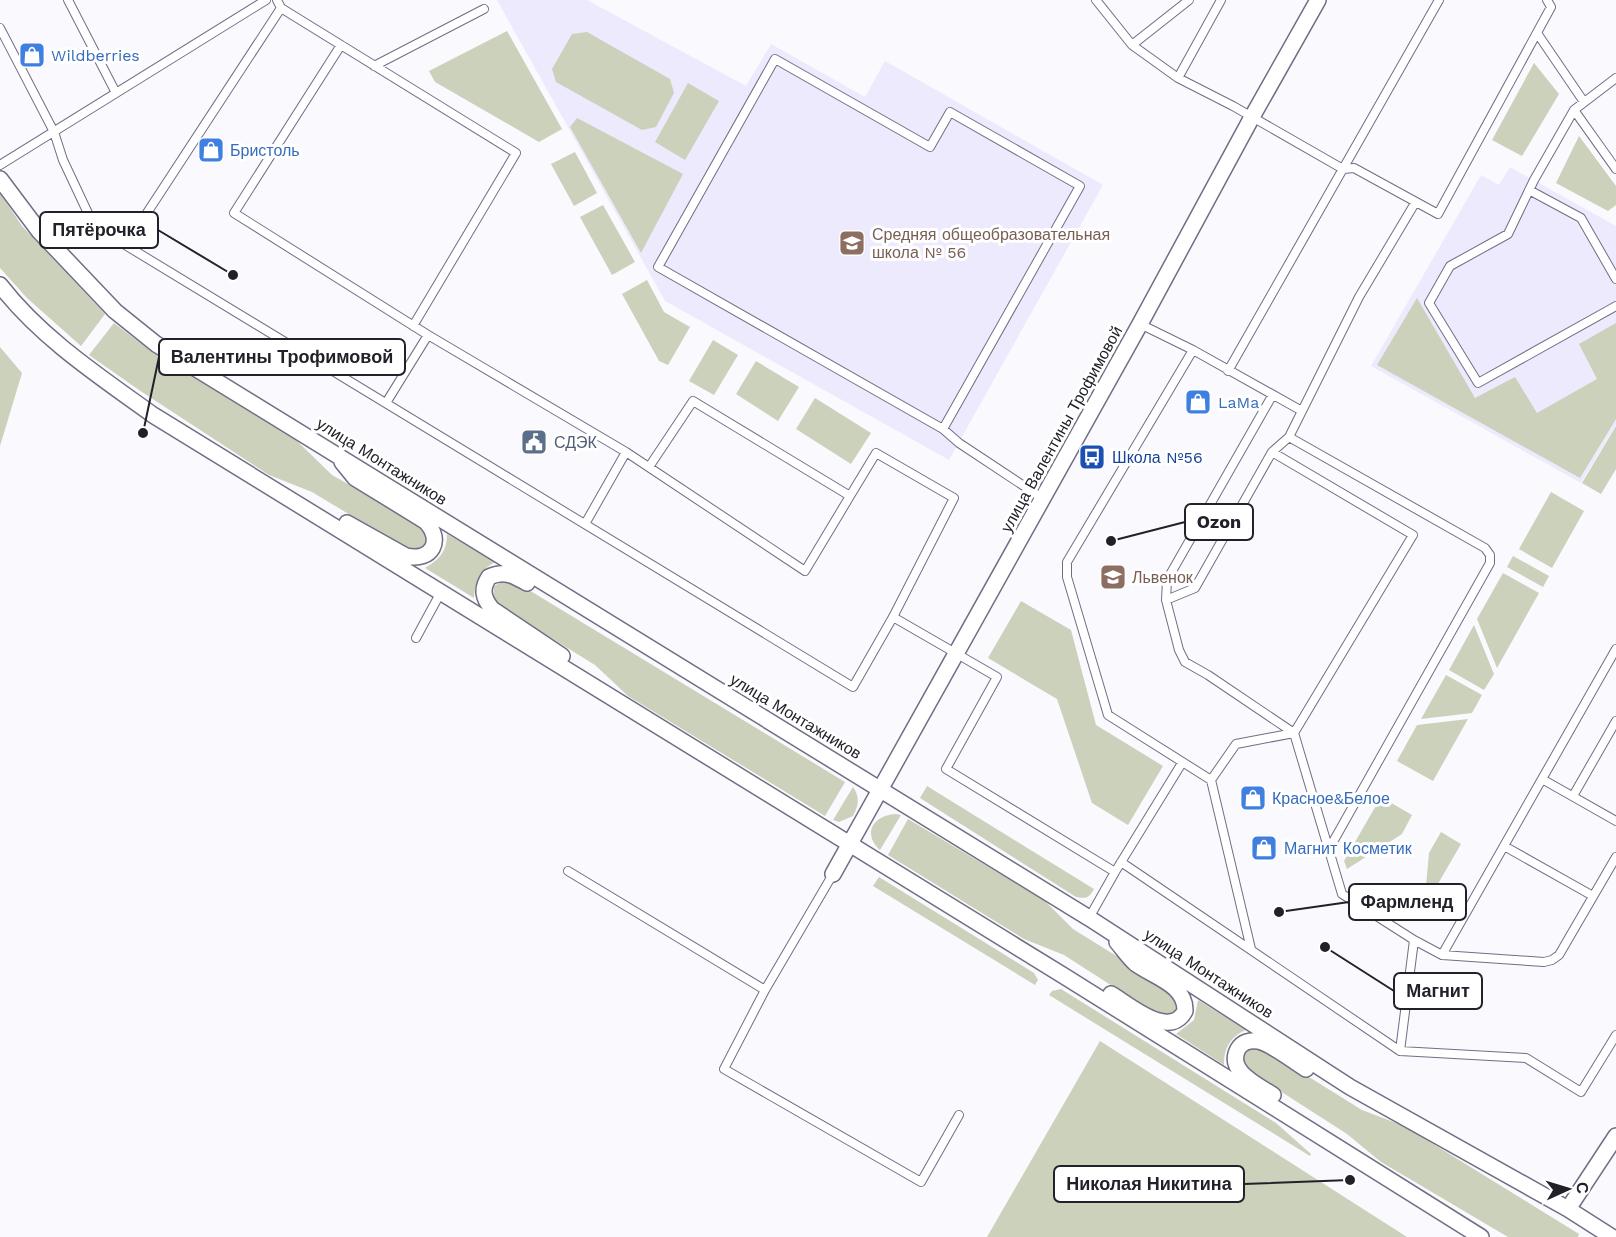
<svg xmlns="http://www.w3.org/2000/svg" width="1616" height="1237" font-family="'Work Sans',sans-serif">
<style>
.built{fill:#edeafe}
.green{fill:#cbd1bb}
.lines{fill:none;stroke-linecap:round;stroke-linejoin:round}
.service-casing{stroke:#716e84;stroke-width:10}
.minor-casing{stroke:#716e84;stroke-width:18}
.service{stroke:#fff;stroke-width:8}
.minor{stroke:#fff;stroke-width:15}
.labels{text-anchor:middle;stroke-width:6;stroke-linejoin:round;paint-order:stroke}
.shop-label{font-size:16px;fill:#366cbe;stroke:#fff;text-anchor:start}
.education-label{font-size:16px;fill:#785e54;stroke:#fff;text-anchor:start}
.street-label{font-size:16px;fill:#22212a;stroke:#fff}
.service-label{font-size:16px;fill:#4e5e75;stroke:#fff;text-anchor:start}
.transit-label{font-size:16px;fill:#164399;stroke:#fff;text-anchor:start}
.leader{fill:none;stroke:#22212a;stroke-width:2}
.callout-dot{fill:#22212a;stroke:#fff;stroke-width:2}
.callout{fill:#fff;stroke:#22212a;stroke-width:2}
.callout-label{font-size:18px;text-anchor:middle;font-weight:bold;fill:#22212a}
</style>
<rect width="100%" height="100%" fill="#faf9fe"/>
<path class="built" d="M497,0H587L746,86L771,44L865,97L885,61L1103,185L949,460L665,301Z
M1510,167L1616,226V425L1581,483L1371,366L1481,175L1499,185Z"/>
<path class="green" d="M507,31L562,129L539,142L435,82L429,71Z
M587,32L670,79L674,93L656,127L642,130L556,82L552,69L572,34Z
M1534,63L1559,94L1522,156L1492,140Z
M688,83L719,101L685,160L655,142Z
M577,118L683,174L641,253L570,127Z
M1579,136L1616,186V205L1608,211L1556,183Z
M575,152L597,193L574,206L551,164Z
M0,193L22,226L105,314L81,346L27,298L0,268Z
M603,205L635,262L612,275L580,217Z
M647,280L664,312L690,327L668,365L659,361L622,294Z
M1417,298L1475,398L1515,377L1537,413L1597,379L1579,344L1616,323V419L1580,478L1377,365Z
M114,323L152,352L297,441L332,475L422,526L429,540L423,549L410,551L312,492L269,475L139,390L89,355Z
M713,340L738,355L714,395L689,381Z
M0,347L22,373L0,446Z
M756,361L799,387L778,421L736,394Z
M815,398L871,433L851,464L796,429Z
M1616,426V469L1601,494L1582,483Z
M1551,492L1584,511L1552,568L1519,549Z
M447,534L495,562C480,570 475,582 474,598L425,568C440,559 447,551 447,534Z
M1513,556L1549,576L1543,587L1507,567Z
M1503,573L1539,593L1497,668L1477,619Z
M505,580L514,581L845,782L825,816L628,696L595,665L498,605L493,600L494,586Z
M1021,601L1071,630L1096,725L1163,766L1128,825L1092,803L1057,699L988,658Z
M1474,625L1494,674L1484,690L1449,670Z
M1446,675L1482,695L1472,713L1421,719Z
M1468,719L1433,781L1397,761L1417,725Z
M927,786L1094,889C1089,898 1086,899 1076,897L920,798Z
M853,787C860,797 859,805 853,816L839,822L833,820Z
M1381,797L1412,815L1402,834L1347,869L1344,861Z
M896,814L901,815L880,850C862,834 873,815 896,814Z
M908,819L1045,901L1073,929L1176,993L1179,1000L1176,1015L1162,1018L1064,955L1024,939L888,855Z
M1441,832L1461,844L1424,908L1429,853Z
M879,877L1034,973L1038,980L1035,985L873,886Z
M1061,989L1276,1123L1311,1154L1310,1156L1049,995L1052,991Z
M1198,1000L1246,1030C1230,1037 1224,1048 1224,1065L1176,1034L1194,1020Z
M1100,1041L1407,1237H987Z
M1256,1046L1264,1049L1362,1110L1404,1126L1579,1234L1578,1237H1508L1381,1162L1347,1134L1241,1066L1244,1051Z"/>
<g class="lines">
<defs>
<path id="service" d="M68,0L116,93
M277,0L281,8
M1096,0L1132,45L1178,78L1233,106L1343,169L1354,168L1438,214L1551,7L1547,0
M0,28L54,132L63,160L94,226L853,687L893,617L954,498L876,453L850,496
M1537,33L1584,102
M341,45L234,213L428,335L626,452L805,571L850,496L693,401L649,467
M1132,45L1189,0
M775,59L930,147L950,112L1080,186L943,429L658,267Z
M374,66L484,9
M1178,78L1221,0
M1616,78L1574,110L1616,169
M1574,110L1534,180L1508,234L1450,266L1429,303L1478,383L1616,306
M0,165L266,0
M1529,190L1581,218L1616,279
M126,245L281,8L516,153L413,326
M1140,324L1193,350
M1228,371L1439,0
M386,403L428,335
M943,429L959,443L1042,498
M1289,437L1485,548L1490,555V563L1329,849
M585,524L626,452
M1166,600L1195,588L1272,452L1289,437L1359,297L1415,203
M893,617L997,677L946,769L1115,872
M416,638L441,592
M1616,649L1542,779L1616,821
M1211,780L1236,744L1294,733L1413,535L1272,452
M1573,796L1616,721
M1504,846L1593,896
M1121,862L1400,1051L1414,940L1342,894L1294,733L1208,675L1185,662L1179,650L1166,600L1167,580L1272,396
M568,871L765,990
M833,874L765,990L724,1069L921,1182L959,1115
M1089,918L1115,872L1182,763
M1414,940L1442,955L1544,962L1552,960L1559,955L1616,857
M1251,949L1211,780L1108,715L1067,577V562L1193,350L1302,411
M1442,955L1542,779
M1400,1051L1526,1058L1581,1092L1616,1035"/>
<path id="minor" d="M0,179L39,231L115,311L156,344L1089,918L1350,1087L1568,1209L1612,1237
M0,285C41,338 99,376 153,415L1064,976L1481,1237
M342,462L355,478L425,521C444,540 432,562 406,556L347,523
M527,583C513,575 504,570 489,577C481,589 483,598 492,609L562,656
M833,874L1140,324L1252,117L1318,0
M1111,994C1130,1005 1169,1040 1185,1011C1186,985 1154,977 1136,964C1129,958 1123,949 1117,942
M1273,1095C1258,1085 1226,1071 1238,1049C1242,1042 1250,1040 1258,1041C1272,1044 1293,1061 1306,1069
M1568,1209L1616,1136"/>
</defs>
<use href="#service" class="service-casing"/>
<use href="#minor" class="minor-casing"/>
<use href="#service" class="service"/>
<use href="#minor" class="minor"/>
</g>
<defs>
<symbol id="shop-square" viewBox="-11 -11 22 22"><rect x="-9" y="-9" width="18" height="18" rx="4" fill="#3f7fe0" stroke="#fff"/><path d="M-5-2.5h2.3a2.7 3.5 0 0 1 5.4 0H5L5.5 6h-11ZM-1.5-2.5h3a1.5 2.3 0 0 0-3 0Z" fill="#fff"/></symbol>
<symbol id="school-square" viewBox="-11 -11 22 22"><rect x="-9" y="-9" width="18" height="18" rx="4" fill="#8d6e63" stroke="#fff"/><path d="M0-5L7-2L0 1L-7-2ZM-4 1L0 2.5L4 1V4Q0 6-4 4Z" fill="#fff"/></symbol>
<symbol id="civic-square" viewBox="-11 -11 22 22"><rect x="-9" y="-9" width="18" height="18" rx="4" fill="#5c6f8a" stroke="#fff"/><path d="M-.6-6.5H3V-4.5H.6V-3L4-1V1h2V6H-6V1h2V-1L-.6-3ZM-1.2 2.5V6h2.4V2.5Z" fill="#fff"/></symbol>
<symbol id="bus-square" viewBox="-11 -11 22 22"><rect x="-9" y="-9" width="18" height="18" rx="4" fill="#1a4fb4" stroke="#fff"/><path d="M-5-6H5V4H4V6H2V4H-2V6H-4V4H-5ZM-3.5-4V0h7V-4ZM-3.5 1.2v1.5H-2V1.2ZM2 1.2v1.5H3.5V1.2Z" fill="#fff"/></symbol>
</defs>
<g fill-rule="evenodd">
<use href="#shop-square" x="17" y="40" width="30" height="30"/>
<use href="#shop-square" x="196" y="135" width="30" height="30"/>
<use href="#school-square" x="837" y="228" width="30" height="30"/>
<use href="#shop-square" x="1183" y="387" width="30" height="30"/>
<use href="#civic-square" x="519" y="427" width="30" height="30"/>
<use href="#bus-square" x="1077" y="442" width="30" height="30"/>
<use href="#school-square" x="1098" y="562" width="30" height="30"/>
<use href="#shop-square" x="1238" y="783" width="30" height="30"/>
<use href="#shop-square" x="1249" y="833" width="30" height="30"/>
</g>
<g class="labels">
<g class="shop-label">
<text x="51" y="61">Wildberries</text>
<text x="230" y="156">Бристоль</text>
<text x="1218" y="408">LaMa</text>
<text x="1272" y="804">Красное&amp;Белое</text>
<text x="1284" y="854">Магнит Косметик</text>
</g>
<g class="education-label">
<text x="872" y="240">Средняя общеобразовательная<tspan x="872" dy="18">школа № 56</tspan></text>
<text x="1132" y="583">Львенок</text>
</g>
<g class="street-label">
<text transform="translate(1061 429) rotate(-61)" y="6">улица Валентины Трофимовой</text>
<text transform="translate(382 461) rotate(32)" y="6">улица Монтажников</text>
<text transform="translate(796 716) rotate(31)" y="6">улица Монтажников</text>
<text transform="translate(1209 973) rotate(33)" y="6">улица Монтажников</text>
</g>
<g class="service-label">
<text x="554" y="448">СДЭК</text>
</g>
<g class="transit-label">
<text x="1112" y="463">Школа №56</text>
</g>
</g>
<path class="leader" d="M233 275L158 230M143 433L159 357M1111 541L1185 522M1279 912L1349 902M1325 947L1394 991M1350 1180L1244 1184"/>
<g class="callout-dot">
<circle cx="233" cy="275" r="6"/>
<circle cx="143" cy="433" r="6"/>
<circle cx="1111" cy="541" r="6"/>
<circle cx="1279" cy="912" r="6"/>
<circle cx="1325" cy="947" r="6"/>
<circle cx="1350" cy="1180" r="6"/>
</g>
<g class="callout">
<rect x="40" y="212" width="118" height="36" rx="6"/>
<rect x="159" y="339" width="246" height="36" rx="6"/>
<rect x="1185" y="504" width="68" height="36" rx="6"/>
<rect x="1349" y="884" width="117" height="36" rx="6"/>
<rect x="1394" y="973" width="88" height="36" rx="6"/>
<rect x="1054" y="1166" width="190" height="36" rx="6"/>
</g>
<g class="callout-label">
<text x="99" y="236">Пятёрочка</text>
<text x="282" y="363">Валентины Трофимовой</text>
<text x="1219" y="528">Ozon</text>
<text x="1407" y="908">Фармленд</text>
<text x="1438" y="997">Магнит</text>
<text x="1149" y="1190">Николая Никитина</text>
</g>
<g transform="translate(1568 1189) rotate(86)" stroke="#ffffff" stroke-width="4.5" paint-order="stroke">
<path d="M0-4.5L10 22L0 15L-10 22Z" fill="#22212a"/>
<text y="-9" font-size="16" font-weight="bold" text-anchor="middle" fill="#22212a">С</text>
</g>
</svg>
